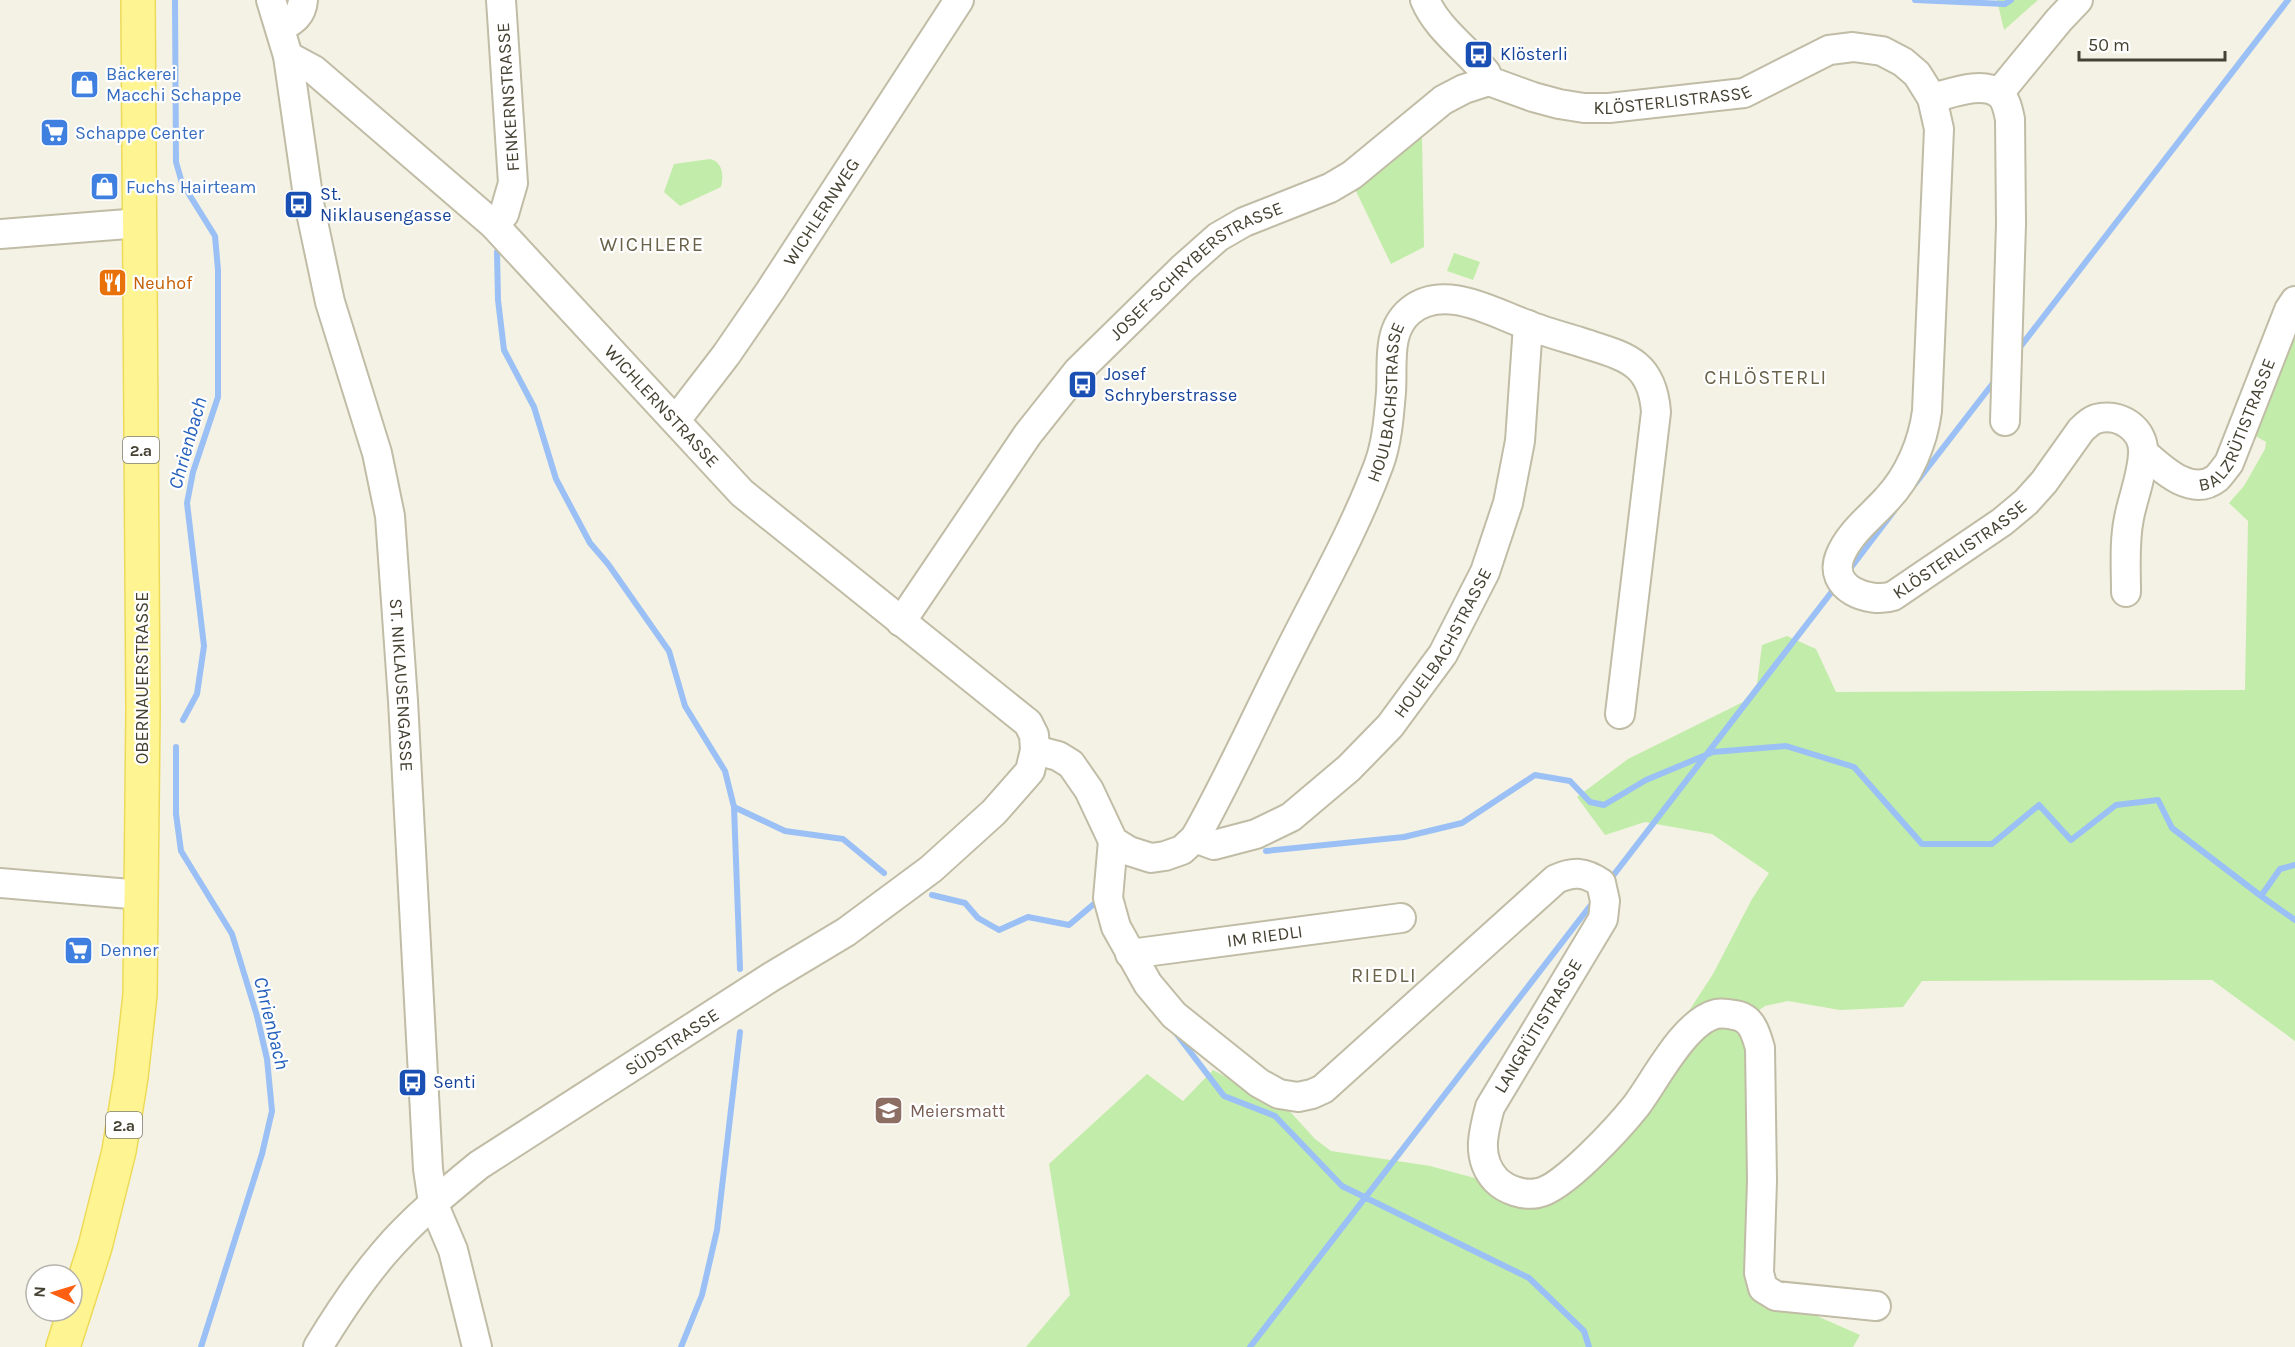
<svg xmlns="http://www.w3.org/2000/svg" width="2295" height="1347" font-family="Karla,sans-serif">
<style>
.green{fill:#c2eca9}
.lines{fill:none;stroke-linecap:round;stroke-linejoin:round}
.stream{stroke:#9bc0f6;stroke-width:6}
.minor-casing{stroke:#c0bca6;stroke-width:32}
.major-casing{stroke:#eddb58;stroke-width:36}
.minor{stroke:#fff;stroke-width:28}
.major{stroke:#fff492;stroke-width:33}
.labels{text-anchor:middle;stroke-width:4.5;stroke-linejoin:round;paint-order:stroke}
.shield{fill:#fff;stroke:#7e7b70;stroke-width:1.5}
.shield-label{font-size:16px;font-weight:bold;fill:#464233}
.transit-label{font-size:18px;fill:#164399;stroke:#fff;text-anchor:start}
.shop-label{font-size:18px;fill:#366cbe;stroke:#fff;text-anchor:start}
.street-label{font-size:18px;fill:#464233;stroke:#fff}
.food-label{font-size:18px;fill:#c56008;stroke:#fff;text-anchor:start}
.education-label{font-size:18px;fill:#785e54;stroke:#fff;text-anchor:start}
.neighbourhood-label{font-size:20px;letter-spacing:1.5px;fill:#6a634a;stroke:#fff}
.water-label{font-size:20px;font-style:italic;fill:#2460bb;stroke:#fff}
</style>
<rect width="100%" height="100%" fill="#f4f2e4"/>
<path class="green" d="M1997,0H2038L2004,30Z
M1422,137L1424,247L1391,264L1355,189Z
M710,159C723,162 724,176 721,187L680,206L664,192L674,164Z
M1454,253L1480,262L1473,280L1447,271Z
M2295,310V1041L2212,980L1922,981L1903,1007L1840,1010L1788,1001L1765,1006L1751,1016L1672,1037L1713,974L1752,899L1769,873L1712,834L1645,822L1605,835L1577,797L1628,759L1743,702L1757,684L1762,645L1787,636L1816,649L1836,692L2245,690L2248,521L2229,503L2244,486L2265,449L2266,442L2247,431Z
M1707,1023L1748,1030L1770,1302L1817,1316L1860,1335L1853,1347H1026L1070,1295L1049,1164L1147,1074L1183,1101L1213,1070L1254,1092L1284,1105L1315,1139L1331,1151L1430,1166L1486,1181L1523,1202Z"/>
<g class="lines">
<path class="stream" d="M175,0L176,162L182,183L215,236L218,270V397L193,472L187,503L204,646L197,694L183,720
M1915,0L2005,4L2011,0
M497,252L498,300L504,350L534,407L556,479L590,543L608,564L669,651L685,706L725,771L734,807L740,969
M2017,351L2288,0
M1915,484L1997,378
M1849,570L1894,511
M176,747V814L181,851L232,934L257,1016L267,1059L272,1111L262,1154L201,1347
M734,807L785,831L843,839L884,873
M1266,851L1404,837L1462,823L1535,775L1570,781L1590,802L1604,805L1646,780L1713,752L1786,746L1854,767L1922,844H1992L2039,805L2071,840L2116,805L2158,800L2172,828L2261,896L2295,920
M1609,881L1837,585
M932,895L965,903L978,918L999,930L1028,917L1069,925L1095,903
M2261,896L2280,869L2295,865
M1175,1032L1224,1096L1275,1116L1342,1186L1529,1278L1584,1331L1589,1347
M681,1347L702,1295L717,1230L740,1032
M1250,1347L1594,901"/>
<defs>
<g id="minor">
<path id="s1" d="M271,0L288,56L309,203L330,302L377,453L390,516L403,701L428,1169L433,1203L453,1250L477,1347"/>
<path id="s2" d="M1425,0C1437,29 1467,49 1486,73L1489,81L1533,97L1559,104L1584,108H1609L1744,93L1829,50L1853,47L1882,51L1903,62L1917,74L1932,98L1939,129L1927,411C1923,442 1909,476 1887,499C1871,517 1849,533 1840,556C1827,588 1869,604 1893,596L2002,522L2026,502L2044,482L2081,430C2085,426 2090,421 2096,419C2119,412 2145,429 2143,454C2142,476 2133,497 2129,518C2124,542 2126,567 2126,592"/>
<path d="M280,28C293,21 302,15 303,0"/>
<path id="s3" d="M288,56L314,70L494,225L742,493L1028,723L1034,735L1035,750L1030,771L994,812L931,869L846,932L771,977L479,1165C446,1192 412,1220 384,1253C359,1282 338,1314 318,1347"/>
<path d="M1999,93L2059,20L2078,0"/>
<path d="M1932,98C1950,94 1981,81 1998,93C2006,98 2008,110 2010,119L2011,224L2005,421"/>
<path d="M494,225L504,214L513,183L501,0"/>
<path d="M0,234L140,223"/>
<path id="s4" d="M676,420L726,355L770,291L959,0"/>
<path id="s5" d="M2144,453C2162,469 2192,498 2217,478C2221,474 2225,468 2229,463L2289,310L2295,301"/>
<path id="s6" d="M901,622L1028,434L1078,371L1183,268L1218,237L1244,222L1330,188L1352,175L1443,100L1464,89L1489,81"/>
<path id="s7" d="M1035,750L1058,756L1071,764L1089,790L1113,841L1129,851L1151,858L1165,856L1182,850L1195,838C1228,780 1255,719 1285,660C1317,595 1354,532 1379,464C1387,442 1389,416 1391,392C1393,365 1386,331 1410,311C1443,283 1492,312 1525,324C1542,331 1560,336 1577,341C1621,356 1652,358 1656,412L1620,714"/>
<path id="s8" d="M1195,838L1214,845L1256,834L1291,817L1349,768L1390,726L1443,654L1485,572L1508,503L1520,441L1528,325"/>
<path d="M1113,841L1108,898L1116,927L1148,984L1174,1015L1259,1083L1279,1094L1298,1097L1312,1094L1323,1089L1556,879C1574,871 1585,872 1601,883L1605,901L1603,919L1490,1107C1483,1133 1476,1158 1496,1180C1506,1190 1524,1196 1538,1193C1563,1189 1620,1126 1636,1106C1655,1081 1684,1022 1716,1014C1721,1013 1729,1014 1734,1015C1752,1017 1756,1034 1760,1048L1762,1181L1759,1273L1763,1288L1776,1296L1876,1306"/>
<path d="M0,883L142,895"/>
<path id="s9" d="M1130,954L1401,918"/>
</g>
<path id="major" d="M63,1347L95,1247L119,1151L131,1077L140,995L143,709L138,0"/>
</defs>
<use href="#minor" class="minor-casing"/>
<use href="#major" class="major-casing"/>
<use href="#minor" class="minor"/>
<use href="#major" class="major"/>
</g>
<defs>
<symbol id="bus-square" viewBox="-11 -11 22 22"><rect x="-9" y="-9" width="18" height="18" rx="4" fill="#1a4fb4" stroke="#fff"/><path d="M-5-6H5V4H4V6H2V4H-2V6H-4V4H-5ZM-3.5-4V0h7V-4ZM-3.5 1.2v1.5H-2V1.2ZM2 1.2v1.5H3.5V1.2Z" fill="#fff"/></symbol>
<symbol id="shop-square" viewBox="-11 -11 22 22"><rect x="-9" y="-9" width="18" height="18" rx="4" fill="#3f7fe0" stroke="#fff"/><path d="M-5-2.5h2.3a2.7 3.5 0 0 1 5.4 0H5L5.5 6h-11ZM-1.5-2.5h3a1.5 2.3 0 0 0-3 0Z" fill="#fff"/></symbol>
<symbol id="supermarket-square" viewBox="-11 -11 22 22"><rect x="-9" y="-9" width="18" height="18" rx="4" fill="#3f7fe0" stroke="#fff"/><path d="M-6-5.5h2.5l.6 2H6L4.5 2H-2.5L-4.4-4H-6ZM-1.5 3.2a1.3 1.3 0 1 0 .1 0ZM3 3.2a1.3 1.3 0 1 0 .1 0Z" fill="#fff"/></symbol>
<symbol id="restaurant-square" viewBox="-11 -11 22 22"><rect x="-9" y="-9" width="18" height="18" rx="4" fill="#e8710a" stroke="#fff"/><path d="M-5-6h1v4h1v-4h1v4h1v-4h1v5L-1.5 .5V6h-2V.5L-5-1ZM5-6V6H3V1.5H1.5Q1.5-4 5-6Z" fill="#fff"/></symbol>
<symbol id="school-square" viewBox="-11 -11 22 22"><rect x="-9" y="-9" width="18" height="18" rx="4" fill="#8d6e63" stroke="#fff"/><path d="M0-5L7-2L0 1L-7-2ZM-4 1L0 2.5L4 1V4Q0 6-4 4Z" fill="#fff"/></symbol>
</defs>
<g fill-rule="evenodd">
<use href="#bus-square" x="1462" y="38" width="33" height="33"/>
<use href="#shop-square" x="68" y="68" width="33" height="33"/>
<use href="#supermarket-square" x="38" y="116" width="33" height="33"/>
<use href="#shop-square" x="88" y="170" width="33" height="33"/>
<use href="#bus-square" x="282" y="188" width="33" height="33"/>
<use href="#restaurant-square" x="96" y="266" width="33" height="33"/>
<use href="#bus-square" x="1066" y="368" width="33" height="33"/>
<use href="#supermarket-square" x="62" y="934" width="33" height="33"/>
<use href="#bus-square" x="396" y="1066" width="33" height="33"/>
<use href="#school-square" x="872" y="1094" width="33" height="33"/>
</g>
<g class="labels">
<g class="shield">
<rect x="123" y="437" width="36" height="26" rx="4.5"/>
<rect x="106" y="1112" width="36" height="26" rx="4.5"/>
</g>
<g class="shield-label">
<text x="141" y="456">2.a</text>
<text x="124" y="1131">2.a</text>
</g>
<g class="transit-label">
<text x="1500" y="60">Klösterli</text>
<text x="320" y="200">St.<tspan x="320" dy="21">Niklausengasse</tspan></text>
<text x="1104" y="380">Josef<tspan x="1104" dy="21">Schryberstrasse</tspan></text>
<text x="433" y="1088">Senti</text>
</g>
<g class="shop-label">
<text x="106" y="80">Bäckerei<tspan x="106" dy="21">Macchi Schappe</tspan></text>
<text x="75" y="139">Schappe Center</text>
<text x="126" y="193">Fuchs Hairteam</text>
<text x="100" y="956">Denner</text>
</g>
<g class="street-label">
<text transform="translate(508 97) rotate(-94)" y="6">FENKERNSTRASSE</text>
<text dy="6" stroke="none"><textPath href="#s2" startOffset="292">KLÖSTERLISTRASSE</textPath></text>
<text dy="6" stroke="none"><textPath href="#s4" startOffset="254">WICHLERNWEG</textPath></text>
<text dy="6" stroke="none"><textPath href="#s6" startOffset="464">JOSEF-SCHRYBERSTRASSE</textPath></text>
<text dy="6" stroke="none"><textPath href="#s7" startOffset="698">HOULBACHSTRASSE</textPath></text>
<text dy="6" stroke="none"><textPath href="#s3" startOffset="514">WICHLERNSTRASSE</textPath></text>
<text dy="6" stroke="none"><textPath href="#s5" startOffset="140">BALZRÜTISTRASSE</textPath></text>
<text dy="6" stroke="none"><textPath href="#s2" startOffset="1234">KLÖSTERLISTRASSE</textPath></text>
<text dy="6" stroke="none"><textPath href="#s8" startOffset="336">HOUELBACHSTRASSE</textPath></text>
<text transform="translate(142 678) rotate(-90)" y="6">OBERNAUERSTRASSE</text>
<text dy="6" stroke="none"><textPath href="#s1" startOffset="700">ST. NIKLAUSENGASSE</textPath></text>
<text dy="6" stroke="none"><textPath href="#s9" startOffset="136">IM RIEDLI</textPath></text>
<text transform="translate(1538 1026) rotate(-59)" y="6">LANGRÜTISTRASSE</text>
<text transform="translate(672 1042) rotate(-33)" y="6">SÜDSTRASSE</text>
</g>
<g class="food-label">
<text x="133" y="289">Neuhof</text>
</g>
<g class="education-label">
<text x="910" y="1117">Meiersmatt</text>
</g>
<g class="neighbourhood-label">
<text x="652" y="251">WICHLERE</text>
<text x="1766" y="384">CHLÖSTERLI</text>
<text x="1384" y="982">RIEDLI</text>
</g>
<g class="water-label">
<text transform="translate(187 443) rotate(-74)" y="7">Chrienbach</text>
<text transform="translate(272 1023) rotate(76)" y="7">Chrienbach</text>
</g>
</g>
<g transform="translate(54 1293) rotate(274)"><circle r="28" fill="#ffffff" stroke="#b5b3ad" stroke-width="1.5"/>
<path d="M0-4.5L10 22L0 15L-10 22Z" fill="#ff5f10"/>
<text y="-9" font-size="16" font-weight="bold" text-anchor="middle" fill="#464233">N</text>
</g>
<path d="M2079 51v9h146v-9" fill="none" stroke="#464233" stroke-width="3"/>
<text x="2088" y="51" font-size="18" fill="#464233" stroke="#ffffff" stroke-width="4.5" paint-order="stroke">50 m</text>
</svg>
